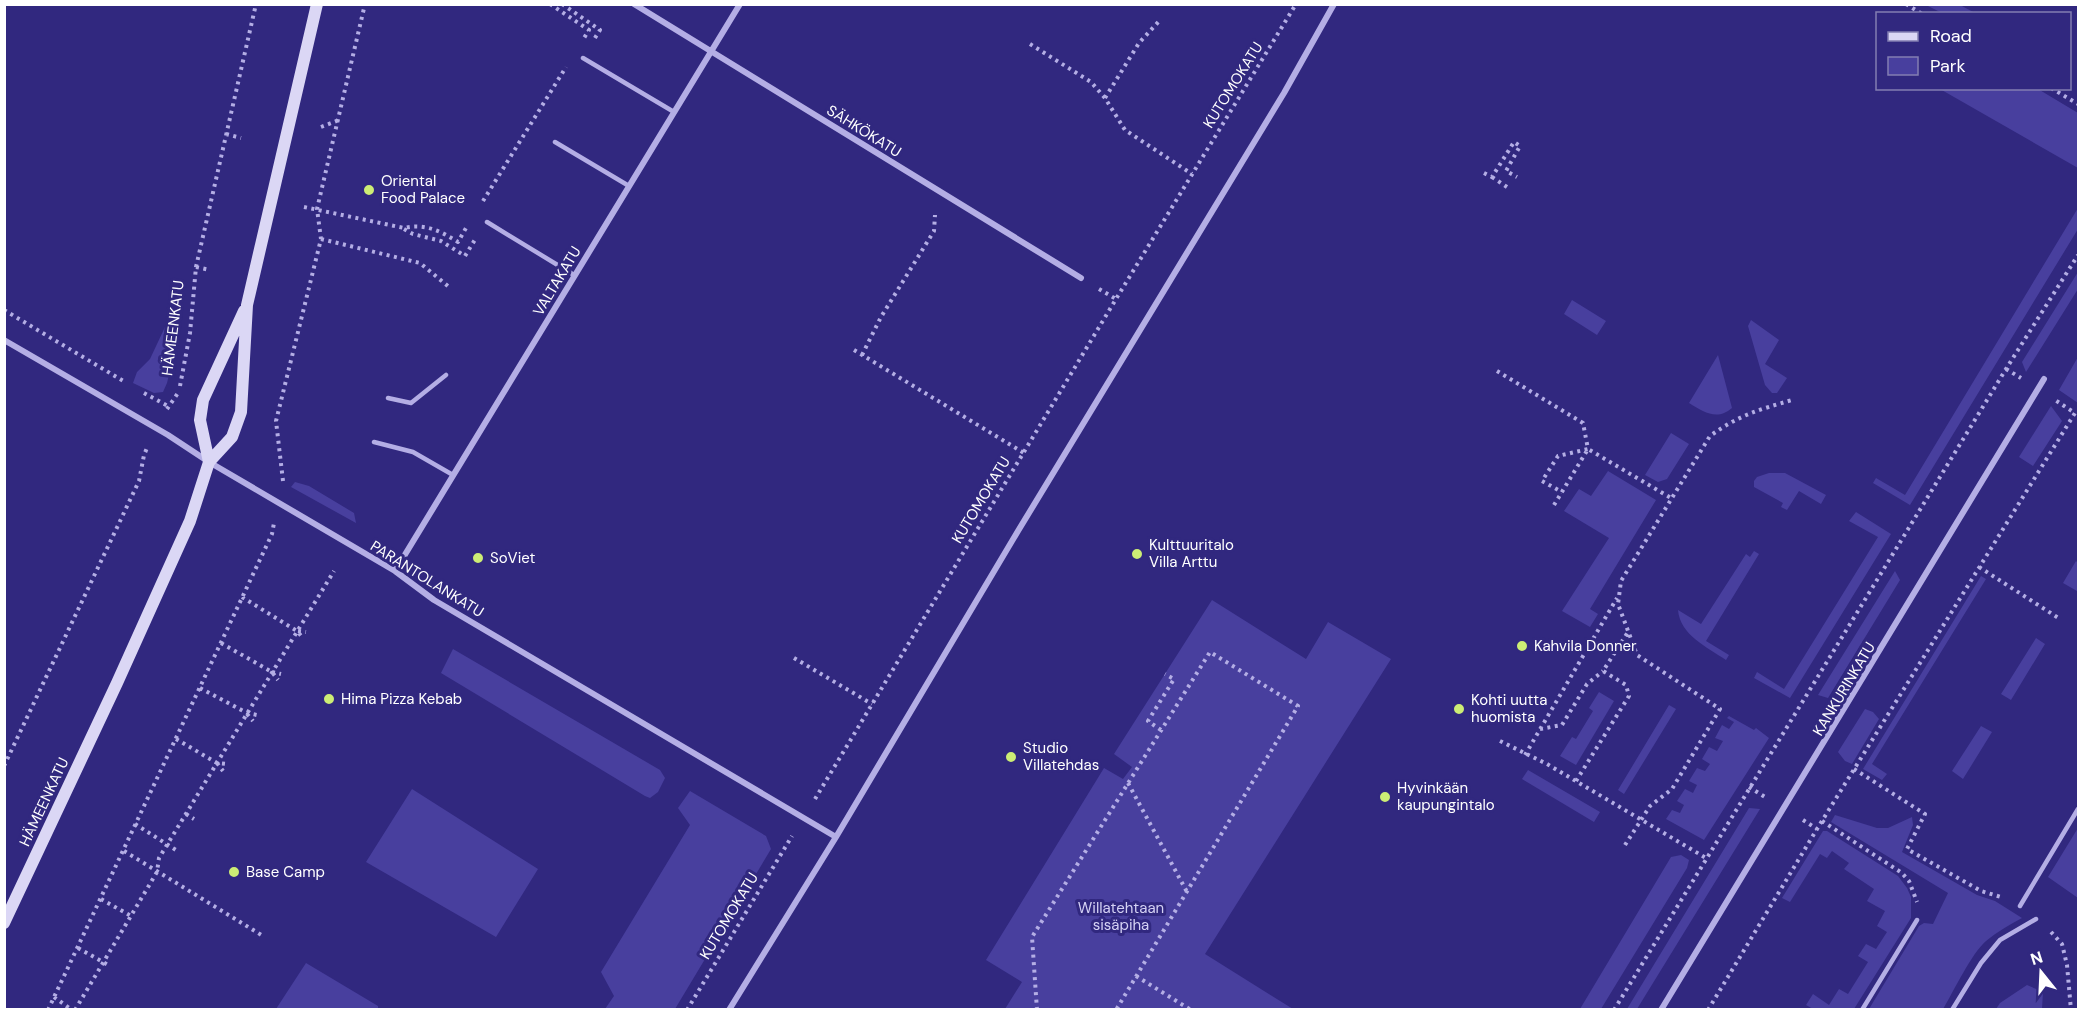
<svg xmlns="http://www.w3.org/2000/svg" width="2083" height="1014" font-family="'DM Sans',sans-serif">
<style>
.green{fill:#483f9e}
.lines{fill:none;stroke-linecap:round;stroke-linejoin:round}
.path{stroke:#b4aee5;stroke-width:4;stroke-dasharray:3 4.5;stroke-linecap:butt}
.service{stroke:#b4aee5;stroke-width:4.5}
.minor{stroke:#b4aee5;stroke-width:6}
.secondary{stroke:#dbd7f5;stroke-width:12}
.poi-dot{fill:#cded75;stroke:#31287f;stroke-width:2}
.labels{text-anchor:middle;stroke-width:6;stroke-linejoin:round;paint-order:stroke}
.street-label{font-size:15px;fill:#fff;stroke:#31287f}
.poi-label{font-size:15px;fill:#fff;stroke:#31287f;text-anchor:start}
.park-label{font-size:15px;fill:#d4d1f4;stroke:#31287f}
</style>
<rect width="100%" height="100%" fill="#31287f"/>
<path class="green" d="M1926,5H1960L1975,13H1942Z
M1940,89H2038L2078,113V168Z
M2078,208V229L1910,505L1873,483L1876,478L1905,495Z
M2078,272V289L2026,372L2022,362Z
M1572,300L1606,321L1597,335L1564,314Z
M1751,320L1779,340L1765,364L1787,378L1777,393H1772L1765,385L1748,326Z
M181,325L167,383L163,392L154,393L133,383L137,372L150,359L165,327Z
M1718,355L1732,408C1717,421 1704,412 1689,403Z
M2078,357V403L2059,390Z
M2051,406L2062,421L2033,466L2019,457Z
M1671,433L1689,444L1667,479L1658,482L1645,475Z
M1608,471L1656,500L1590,609L1598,614L1590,627L1562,611L1609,538L1564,511L1579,489L1591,496Z
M1769,473H1785L1826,495L1821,504L1799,491L1787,510L1781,507L1783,503L1754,487V481L1757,477Z
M295,482L309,486L354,513L356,523L291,487Z
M1856,512L1891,534L1790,698L1754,678L1757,672L1784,689L1878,537L1849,521Z
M1754,551L1759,554L1706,641L1729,655L1726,660C1707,647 1680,635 1678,610L1701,624L1746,554L1750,557Z
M2076,561L2078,563L2077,591L2063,583Z
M1895,571L1900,580L1828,698L1818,695Z
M1981,576L1986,579L1872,764L1887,774L1882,780L1863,769Z
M1212,600L1306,659L1328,622L1391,659L1205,954L1293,1009H1005L1022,982L986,960L1104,768L1123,779L1132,767L1114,754Z
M2036,638L2045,644L2011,700L2001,694Z
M453,649L660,770L665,778L658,792L650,798L645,796L441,673Z
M1599,692L1614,701L1576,765L1560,756L1572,737L1576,739L1593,711L1589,708Z
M1669,705L1676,709L1624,794L1618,790Z
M1865,709L1873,712L1879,719L1852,764L1845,761L1838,752Z
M1729,716L1754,730L1756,728L1769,738L1704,840L1666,819L1672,810L1680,813L1684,805L1677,801L1685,789L1693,793L1697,785L1689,781L1697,768L1705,771L1710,764L1702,759L1709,747L1717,751L1723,741L1715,738L1722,725L1729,729L1734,722L1727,718Z
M1981,726L1992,732L1963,779L1952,771Z
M1528,770L1600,812L1594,822L1522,779Z
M412,789L538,869L496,937L366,862Z
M690,791L766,836L771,849L675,1009H605L614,996L601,972L690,825L678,808Z
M1749,808L1760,809L1637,1009H1627Z
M1835,815L1877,828H1888L1912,817L1913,825L1902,852L1977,895L1995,901L2022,918C2009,925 1997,932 1986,941C1971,954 1954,991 1943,1009H1869L1919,926L1924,923L1933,924L1948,893L1831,822Z
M2078,828V898L2048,877Z
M1823,831H1827L1898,876L1907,888L1911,897V918L1854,1009H1813L1806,1005L1813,994L1829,1005L1839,989L1848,994L1868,962L1858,956L1866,944L1876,949L1887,932L1877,926L1885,911L1867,901L1874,889L1844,869L1849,863L1832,851L1827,858L1820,854L1790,902L1782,898Z
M1681,855L1689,860L1687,868L1601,1009H1580L1671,857Z
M306,963L378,1006V1009H276Z
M2027,985L2043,992L2042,1009H1996L2000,1003Z"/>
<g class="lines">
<path class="path" d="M550,4L589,30L584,38
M562,4L600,30L593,41
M1906,4L1922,14
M1030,44L1091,82L1105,98L1125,130L1192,174
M2051,88L2078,104
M1105,98L1139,43L1161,19
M321,127L339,120
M226,134L241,138
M1484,173L1492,177L1514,142L1520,146L1506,171L1517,177
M1492,177L1510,189
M483,201L566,67
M304,207L404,228C424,223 441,231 458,242L466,228
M404,229L413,234L441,241L465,256L476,238
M321,239L420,263L449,287
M196,267L210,270
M1099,289L1116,299
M4,310L125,382
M854,350L1024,453
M862,355L881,317L934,231L935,215
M2006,369L2021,378
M1497,371L1583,423L1588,449L1558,456L1542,481L1562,492
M180,386L190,333L196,267L256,4
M144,393L168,406
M167,409L178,393
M283,481L276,421L321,239L317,209L365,4
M1554,505L1588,449L1671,498
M1979,567L2060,619
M242,597L297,631L303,638
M298,631L306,632
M221,643L272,672L278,680
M794,658L872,704
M272,672L281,674
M200,688L247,713L257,715
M247,714L253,721
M1540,729L1562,725L1587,684L1603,671
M1161,730L1148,721L1174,679L1165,674
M176,739L217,763L227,764
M1500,741L1547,764L1706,858
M1525,755L1617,598
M217,763L223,771
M4,766L139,481L144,455L147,448
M1854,769L1925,814L1907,849L1981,891L2001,897
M1576,781L1629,696L1626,685L1603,671L1628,632
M1128,783L1187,892
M1749,787L1765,797
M815,799L1116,299L1296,4
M186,814L194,819
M1803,820L1817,829
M1822,821L1902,873L1909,881L1917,902
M135,824L176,850
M1625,845L1650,806L1672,789L1720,709L1637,655L1618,604L1621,581L1710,436C1739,415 1758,410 1792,400
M124,851L263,936
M101,899L131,916
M2051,932L2062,944L2067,965L2071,1010
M78,948L110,966
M1136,976L1191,1010
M54,997L72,1010
M48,1010L272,534L274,523
M75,1010L157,872L159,858L334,571
M687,1010L792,836
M1037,1010L1032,937L1210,652L1298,706L1116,1010
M1614,1010L2006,369L2078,255
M1708,1010L1817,829L2075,413L2055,400"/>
<path class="service" d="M583,58L674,112
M555,142L629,186
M487,222L574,275
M388,398L411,403L446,375
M374,442L413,452L453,475
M2020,906L2078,809
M1862,1010L1917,920
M1952,1010L1981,963L2000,940L2036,919"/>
<path class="minor" d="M634,4L1081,278
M4,340L168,435L209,462L395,571L434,600L836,837
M395,571L740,4
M729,1010L836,837L1018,531L1284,93L1334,4
M1661,1010L2044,379"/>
<path class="secondary" d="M209,462L200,420L203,400L244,311
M4,923L117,683L190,521L209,462L232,437L241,412L247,305L317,4"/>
</g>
<g class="poi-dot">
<circle cx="369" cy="190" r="6"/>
<circle cx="1137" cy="554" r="6"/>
<circle cx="478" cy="558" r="6"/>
<circle cx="1522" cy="646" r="6"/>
<circle cx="329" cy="699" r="6"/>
<circle cx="1459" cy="709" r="6"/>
<circle cx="1011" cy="757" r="6"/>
<circle cx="1385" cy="797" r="6"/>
<circle cx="234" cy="872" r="6"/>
</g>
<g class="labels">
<g class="street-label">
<text transform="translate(1233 85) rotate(-58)" y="5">KUTOMOKATU</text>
<text transform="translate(864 131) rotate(32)" y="5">SÄHKÖKATU</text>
<text transform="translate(557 281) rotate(-59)" y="5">VALTAKATU</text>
<text transform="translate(173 328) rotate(-83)" y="5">HÄMEENKATU</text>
<text transform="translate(981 500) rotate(-59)" y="5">KUTOMOKATU</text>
<text transform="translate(427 579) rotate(32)" y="5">PARANTOLANKATU</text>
<text transform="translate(1844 689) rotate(-59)" y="5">KANKURINKATU</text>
<text transform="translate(44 802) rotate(-65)" y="5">HÄMEENKATU</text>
<text transform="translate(729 916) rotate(-59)" y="5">KUTOMOKATU</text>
</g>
<g class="poi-label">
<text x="381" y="186">Oriental<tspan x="381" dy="17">Food Palace</tspan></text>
<text x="1149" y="550">Kulttuuritalo<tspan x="1149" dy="17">Villa Arttu</tspan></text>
<text x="490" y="563">SoViet</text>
<text x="1534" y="651">Kahvila Donner</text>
<text x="341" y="704">Hima Pizza Kebab</text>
<text x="1471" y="705">Kohti uutta<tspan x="1471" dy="17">huomista</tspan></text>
<text x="1023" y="753">Studio<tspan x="1023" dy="17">Villatehdas</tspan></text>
<text x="1397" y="793">Hyvinkään<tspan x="1397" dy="17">kaupungintalo</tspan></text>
<text x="246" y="877">Base Camp</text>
</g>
<g class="park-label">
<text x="1121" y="913">Willatehtaan<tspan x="1121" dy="17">sisäpiha</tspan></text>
</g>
</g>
<rect width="2083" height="1014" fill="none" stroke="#ffffff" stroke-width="12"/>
<rect x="1876" y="12" width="195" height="78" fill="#31287f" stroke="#837eb2" stroke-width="1.5"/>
<rect x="1888" y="32" width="30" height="9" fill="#dbd7f5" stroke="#837eb2" stroke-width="1.5"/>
<text x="1930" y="42" font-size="18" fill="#ffffff">Road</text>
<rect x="1888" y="57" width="30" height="18" fill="#483f9e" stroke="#837eb2" stroke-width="1.5"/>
<text x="1930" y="72" font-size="18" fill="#ffffff">Park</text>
<g transform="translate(2041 972) rotate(342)" stroke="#31287f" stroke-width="4.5" paint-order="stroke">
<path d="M0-4.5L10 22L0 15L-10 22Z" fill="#ffffff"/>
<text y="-9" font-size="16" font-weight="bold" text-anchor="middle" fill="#ffffff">N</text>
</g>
</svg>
